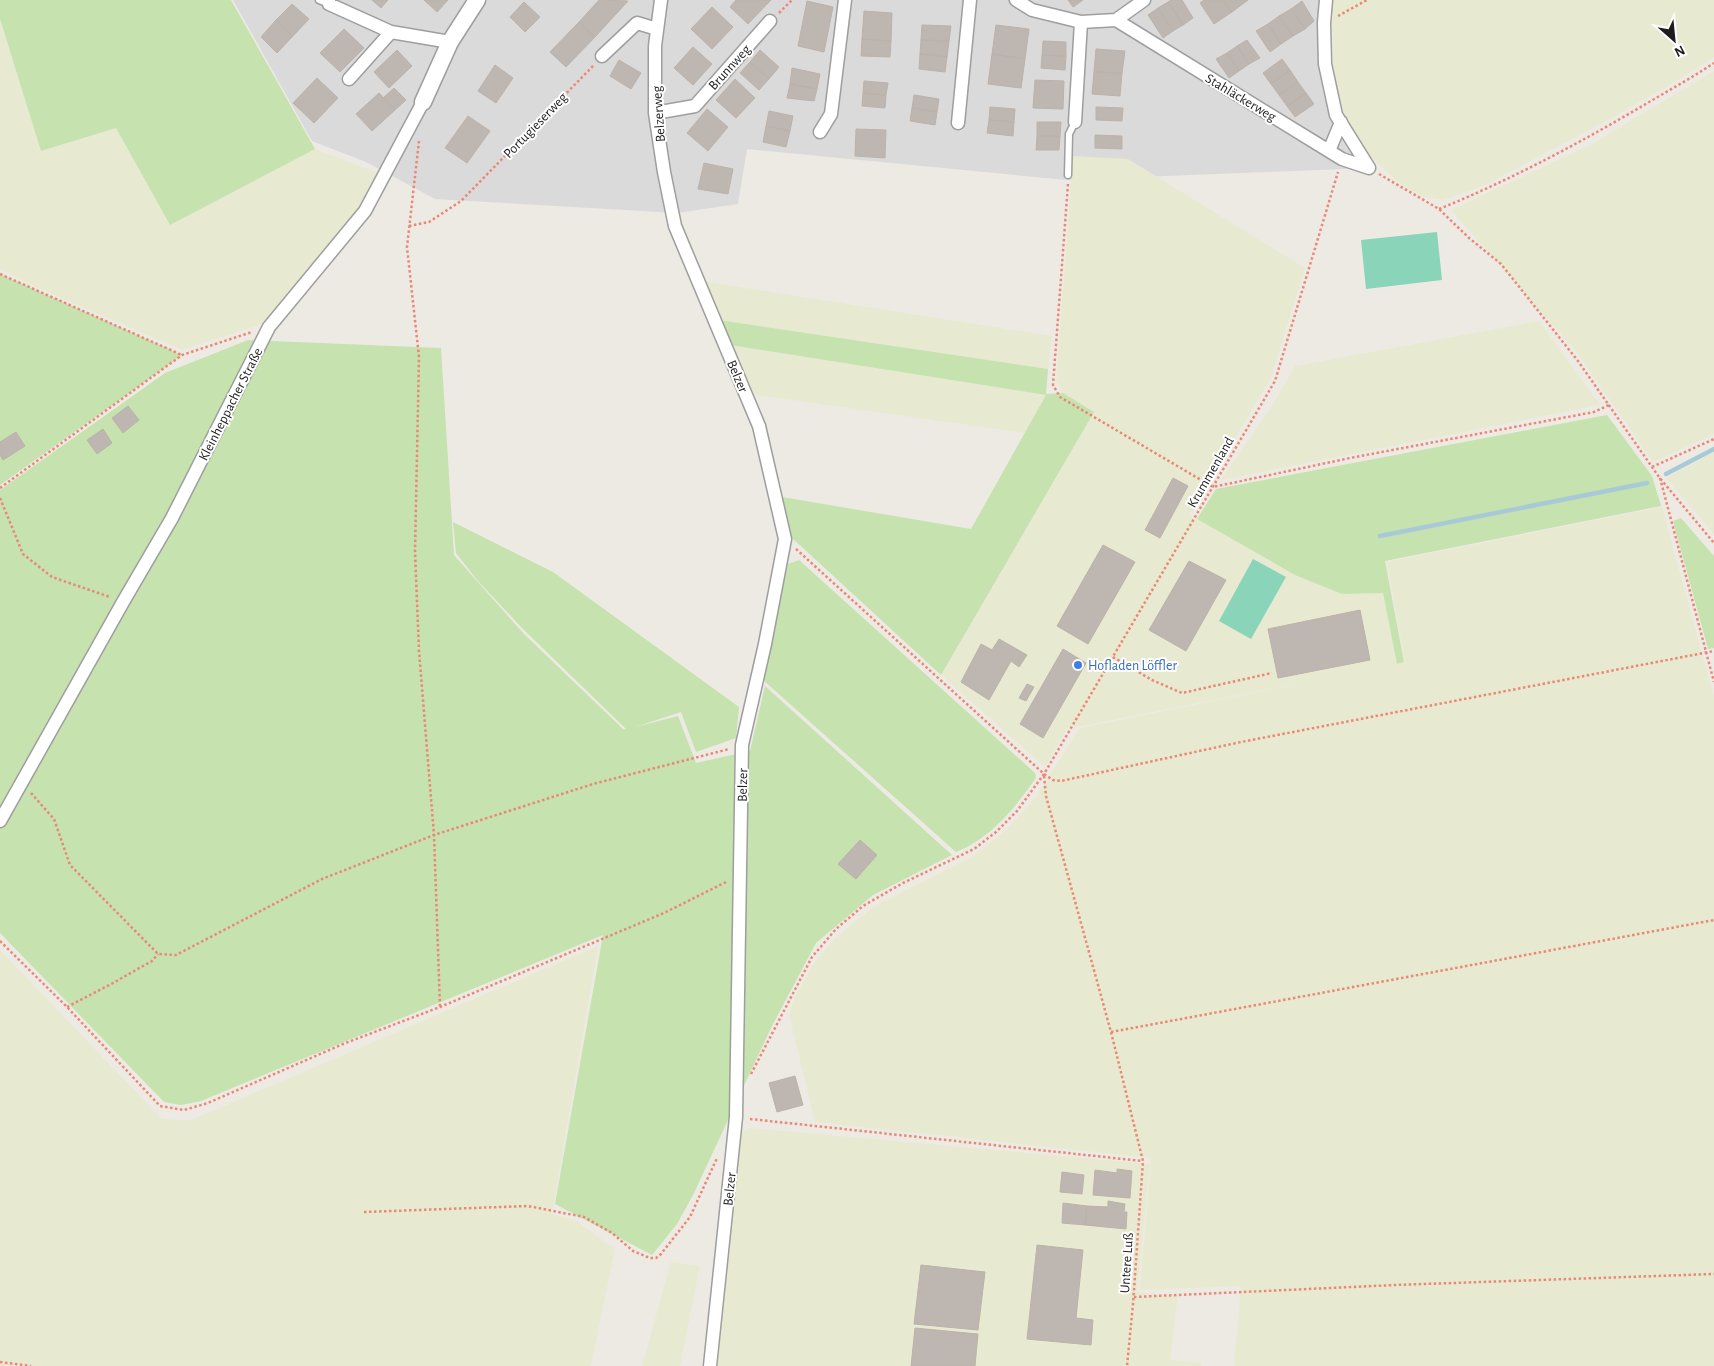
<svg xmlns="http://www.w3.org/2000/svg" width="1714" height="1366" font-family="'Alegreya Sans',sans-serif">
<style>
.residential{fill:#dbdada}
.farmland{fill:#e7ead1}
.grass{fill:#c6e2af}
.pitch{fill:#8ad4ba}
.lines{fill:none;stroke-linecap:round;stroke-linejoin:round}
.stream{stroke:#a8cad6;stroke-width:4.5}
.building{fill:#bdb6b1;stroke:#bdb2a8}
.service-casing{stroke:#9e9e9e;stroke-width:9}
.minor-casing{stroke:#9e9e9e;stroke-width:15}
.tertiary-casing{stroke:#9e9e9e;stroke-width:19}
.path{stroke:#eb8777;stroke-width:2.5;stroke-dasharray:2.5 2.5;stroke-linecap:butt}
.service{stroke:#fff;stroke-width:6}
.minor{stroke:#fff;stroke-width:12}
.tertiary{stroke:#fff;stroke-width:16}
.shop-dot{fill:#3f7fe0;stroke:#fff;stroke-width:2}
.labels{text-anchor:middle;stroke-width:4;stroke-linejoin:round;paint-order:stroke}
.street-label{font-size:14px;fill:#1d1d1d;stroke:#fff}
.shop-label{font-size:14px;fill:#366cbe;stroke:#fff;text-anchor:start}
</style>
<rect width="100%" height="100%" fill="#edeae4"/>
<path class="residential" d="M233,0H1328L1325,64L1336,115L1369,168L1066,180L747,149L738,204L677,213L435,199L366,162L312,141Z"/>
<path class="farmland" d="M1332,0H1714V57L1688,74L1614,117L1525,164L1483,186L1443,200L1425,197L1412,191L1396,180L1366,152L1348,127L1336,88L1333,64Z
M0,19L41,151L116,128L170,225L315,149L381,174L359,211L265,323L182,350L31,285L0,269Z
M1714,71V434L1653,462L1575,350L1451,210L1592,144Z
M1073,156L1128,159L1305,268L1271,378L1190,515L1295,575L1342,594L1383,593L1397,664L1405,662L1387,562L1662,507L1714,697V1366H1234L1241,1286L1140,1290L1151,1158L815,1122L789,1015L795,996L813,965L834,939L873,907L972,857L1006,830L1036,797L1080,728L1351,673L1067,729L1045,767L941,675L1094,412L1063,393L1056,381Z
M701,281L1052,336L1048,369L719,320Z
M1539,321L1600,405L1221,480L1270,409L1295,366Z
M730,345L1046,395L1025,433L750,394Z
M1714,452V534L1666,478Z
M598,946L552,1214L575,1220L615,1249L591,1366H0V950L162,1119L191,1120Z
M750,1128L1150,1164L1137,1292L1178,1296L1170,1360L1201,1363V1366H717L740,1133Z
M671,1262L700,1266L680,1366H642Z"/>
<path class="grass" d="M0,0H231L315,149L170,225L116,128L41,151L0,19Z
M0,274L182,355L0,485Z
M719,320L1048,369L1046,394L1063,393L1094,412L941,675L791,537L782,497L971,529L1046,395L730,345Z
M248,340L441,348L454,555L524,634L623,729H626L523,629L477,580L456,553L453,522L553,572L739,707L736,738L696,752L681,712L635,727L678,716L696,763L750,751L765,686L952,855L873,895L816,943L772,1026L693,1195L677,1224L652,1255L555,1204L603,935L201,1101L181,1105L164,1102L0,933V490L165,373Z
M1607,415L1652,476L1661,506L1385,561L1404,662L1397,664L1383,593L1342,594L1295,575L1197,519L1216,489Z
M1681,518L1714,556V648L1708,649L1673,521Z
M799,560L1035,773L1036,778C1014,809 992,837 956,852L763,680L788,564Z"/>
<path class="pitch" d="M1437,232L1442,280L1366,289L1361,240Z
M1253,559L1286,577L1251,639L1219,621Z"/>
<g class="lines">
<path class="stream" d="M1666,474L1714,449
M1380,536L1647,483"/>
</g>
<path class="building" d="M372,0H388L381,8Z
M424,0H448L437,12Z
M599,0L628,1L595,37L579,22Z
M736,0H771L748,24L730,7Z
M1068,0H1083L1073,7Z
M1171,0H1182L1193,18L1183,25L1168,2Z
M1204,0H1223L1232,12L1214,24L1200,3Z
M1223,0H1248L1232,12Z
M807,1L833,7L824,52L798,46Z
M1302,1L1314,21L1305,29L1291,9Z
M524,2L540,17L525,32L510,17Z
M1168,2L1183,25L1173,31L1158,8Z
M292,4L309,19L293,36L276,20Z
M712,7L733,27L712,49L691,29Z
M1158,8L1173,31L1163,38L1148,15Z
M1291,9L1305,29L1293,36L1279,16Z
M864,11L892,13L891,41L862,39Z
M1279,16L1293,36L1281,44L1268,24Z
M276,20L293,36L277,53L261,37Z
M579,22L595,37L566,67L550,52Z
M1268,24L1281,44L1270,52L1256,31Z
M922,25L951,26L949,41L921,40Z
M996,25L1029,29L1025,59L992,54Z
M344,29L364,48L340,72L320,53Z
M862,39L891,41L890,57L861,56Z
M921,40L949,41L947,57L920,54Z
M1247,40L1260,58L1249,64L1237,46Z
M1043,41L1066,42V56L1042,55Z
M1237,46L1249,64L1239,71L1227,53Z
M693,47L712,64L693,85L674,68Z
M1096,49L1125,51L1122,73L1094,72Z
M397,50L412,66L389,88L374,72Z
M760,50L779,67L769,79L750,62Z
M1227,53L1239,71L1229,78L1216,59Z
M920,54L947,57L945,72L919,69Z
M992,54L1025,59L1021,88L988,84Z
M1042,55L1066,56L1065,70L1041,68Z
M1282,59L1290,70L1271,84L1263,73Z
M619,60L641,73L631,89L610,76Z
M750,62L769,79L759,90L740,73Z
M495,65L513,78L496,103L478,91Z
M792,68L820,74L817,89L790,84Z
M1290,70L1298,82L1279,95L1271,84Z
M1094,72L1122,73L1120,96L1092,94Z
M317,78L338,98L314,123L293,103Z
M735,79L755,98L736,118L716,100Z
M1035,80L1064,81L1063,109L1033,108Z
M864,81L888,83L886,95L863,93Z
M1298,82L1306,93L1287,106L1279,95Z
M790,84L817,89L814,101L787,98Z
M394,88L406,100L395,110L383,98Z
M379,93L395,110L372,131L356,114Z
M863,93L886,95L885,108L862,106Z
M1306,93L1314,104L1295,117L1287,106Z
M914,95L939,99L937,112L912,108Z
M990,107L1015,109L1014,122L989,120Z
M1096,107L1123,108L1122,121L1096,120Z
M912,108L937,112L935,125L910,121Z
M707,109L728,127L708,151L687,133Z
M769,111L793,116L790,131L766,126Z
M468,116L490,131L467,163L445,148Z
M989,120L1014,122L1013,136L987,133Z
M1037,122H1061L1060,136H1037Z
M766,126L790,131L786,147L763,142Z
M856,129L886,130L885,158L855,156Z
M1095,135L1122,136V149L1095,148Z
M1037,136H1060L1059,150H1036Z
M704,163L733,169L728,194L698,189Z
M128,406L139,420L123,433L112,418Z
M103,429L112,443L97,454L87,440Z
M16,432L25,446L3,460L0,455V442Z
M1173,478L1188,486L1160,538L1145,530Z
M1103,545L1135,562L1088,644L1057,626Z
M1189,561L1226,580L1186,651L1149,630Z
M1360,610L1370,660L1278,678L1268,629Z
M999,639L1027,655L1019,667L1011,661L989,700L961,682L981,644L992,650Z
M1063,649L1086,663L1043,738L1020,724Z
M1027,684L1034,687L1026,701L1019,698Z
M860,840L877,855L856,879L838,864Z
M795,1076L803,1105L777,1112L769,1083Z
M1117,1169L1132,1171L1130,1198L1093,1195L1095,1170L1117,1173Z
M1062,1172L1084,1175L1082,1194L1060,1192Z
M1108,1201L1125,1204L1124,1212H1127L1126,1229L1085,1225L1087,1206L1108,1207Z
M1063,1203L1087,1206L1085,1225L1062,1223Z
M1037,1245L1083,1250L1076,1318L1093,1320L1091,1345L1027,1339Z
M921,1265L985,1272L978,1330L914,1324Z
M915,1328L978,1334L975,1366H911Z"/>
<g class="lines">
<defs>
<path id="service" d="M319,0L329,4
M1068,175L1069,134L1075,122"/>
<path id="minor" d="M329,0V4L391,32L450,42
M661,0L655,46V113L664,172L675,226L759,426L785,539L765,644L742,745L736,1117L710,1366
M1016,0L1032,10L1081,22L1116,20
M1326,0L1324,23L1325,64L1336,115L1369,168
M1116,20L1342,159L1369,168
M1116,20L1144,0
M602,56L637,23L657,29
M349,79L391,32
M655,113L695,106L770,21
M1075,122L1081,22
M958,123L970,0
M820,132L831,114L845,0
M1329,151L1341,122
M0,821L123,602L172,518L269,327L365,211L423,102"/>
<path id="tertiary" d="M423,102L450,42L477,0"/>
</defs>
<use href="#service" class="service-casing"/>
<use href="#minor" class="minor-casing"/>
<use href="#tertiary" class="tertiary-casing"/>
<path class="path" d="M779,13L792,0
M1338,16L1367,0
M419,141L407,247L419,357L415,552L419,651L434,835L440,1007
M1379,174L1439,209L1469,238L1501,264L1578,361L1659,477L1714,543
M1068,184L1053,385L1060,397L1213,487L1350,458L1594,412L1609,405
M1439,209C1508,181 1574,146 1639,108C1664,93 1690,79 1714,63
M409,226L429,222L461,201L594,65
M0,274L182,355
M1652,467L1714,439
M1660,478L1714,682
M0,488L182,355L252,332
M0,498L23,554L52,577L110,597
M796,549L1044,774L1053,780L1061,781L1241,742L1714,651
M1113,657L1152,680L1182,693L1272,673
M1044,776L1046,796L1111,1032L1143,1161L1133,1304L1127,1366
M31,793L54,819L70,865L158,954L176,955L322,879L434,835L593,784L729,749
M0,941L67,1007L160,1106L184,1110L208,1103L343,1044L440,1007L521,973L664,913L728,881
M67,1007L113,983L152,961L158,954
M1111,1032L1714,920
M751,1074L812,957L836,929L863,906L903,883L974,849L996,832L1017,811L1044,774L1275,381L1338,172
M750,1119L1142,1161
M364,1212L528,1206L584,1217L612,1233L633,1251L650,1258H656L661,1254L690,1217L717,1158
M1134,1297L1395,1285L1714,1274
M0,1362L31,1366"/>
<use href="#service" class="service"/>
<use href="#minor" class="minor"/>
<use href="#tertiary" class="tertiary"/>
</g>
<circle class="shop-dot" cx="1078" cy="665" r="5"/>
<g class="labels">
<g class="street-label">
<text transform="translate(729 67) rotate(-48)" y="5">Brunnweg</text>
<text transform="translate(1241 97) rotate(31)" y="5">Stahläckerweg</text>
<text transform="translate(658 114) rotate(-94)" y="5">Belzerweg</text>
<text transform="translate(535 125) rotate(-46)" y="5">Portugieserweg</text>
<text transform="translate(738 376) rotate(67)" y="5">Belzer</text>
<text transform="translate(230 404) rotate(-63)" y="5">Kleinheppacher Straße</text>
<text transform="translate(1210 472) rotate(-60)" y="5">Krummenland</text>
<text transform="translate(742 785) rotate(-89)" y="5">Belzer</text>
<text transform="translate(729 1189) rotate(-84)" y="5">Belzer</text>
<text transform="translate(1126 1263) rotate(-86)" y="5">Untere Luß</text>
</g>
<g class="shop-label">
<text x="1088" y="670">Hofladen Löffler</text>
</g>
</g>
<g transform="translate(1674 40) rotate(153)" stroke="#ffffff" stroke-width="4" paint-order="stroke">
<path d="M0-4L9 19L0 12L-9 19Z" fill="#1d1d1d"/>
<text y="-8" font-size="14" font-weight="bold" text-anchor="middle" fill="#1d1d1d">N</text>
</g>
</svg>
